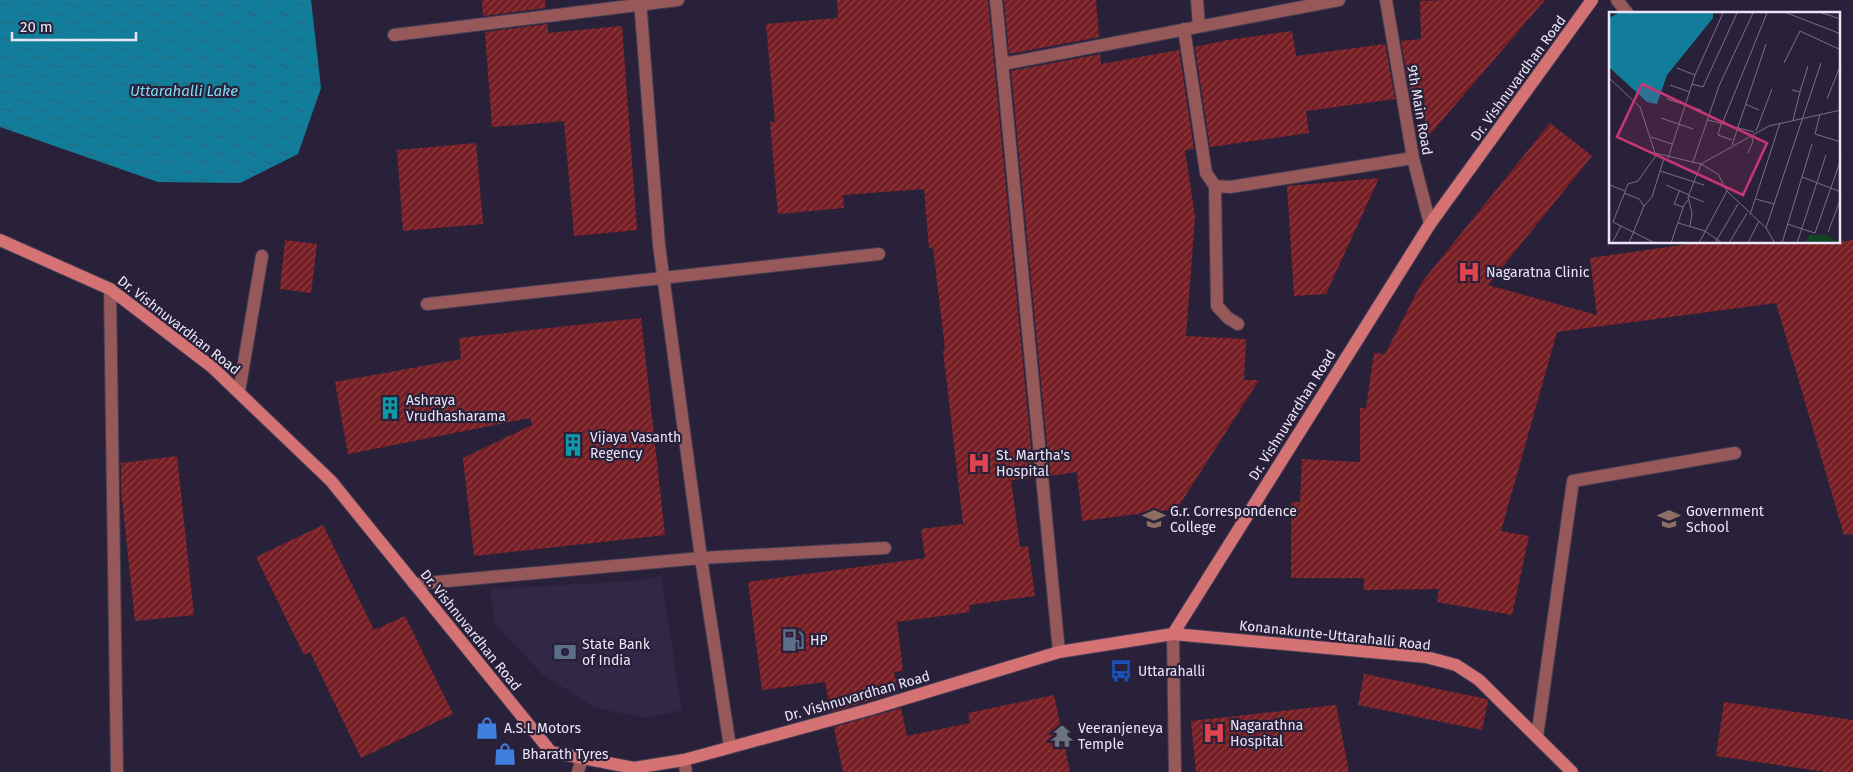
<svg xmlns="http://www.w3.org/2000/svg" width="1853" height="772" font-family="'Fira Sans',sans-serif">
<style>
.built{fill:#312746}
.water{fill:url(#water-ripples)}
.building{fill:url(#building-hatch)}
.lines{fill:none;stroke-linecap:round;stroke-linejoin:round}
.lane-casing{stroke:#443d54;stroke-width:14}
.street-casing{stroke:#443d54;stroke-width:14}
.secondary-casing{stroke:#443d54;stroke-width:14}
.lane{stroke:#965858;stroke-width:12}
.street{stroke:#965858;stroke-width:12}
.secondary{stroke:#d57274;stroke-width:12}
.labels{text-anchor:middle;stroke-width:4.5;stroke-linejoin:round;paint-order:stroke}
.street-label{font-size:14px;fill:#ebe6f7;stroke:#29213a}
.poi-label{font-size:14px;fill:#ebe6f7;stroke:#29213a;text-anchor:start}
.water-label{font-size:15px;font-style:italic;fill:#84d8f6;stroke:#29213a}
.inset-road{fill:none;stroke:#777086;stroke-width:1}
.view{fill:#c83772;fill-opacity:0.15;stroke:#c83772;stroke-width:2.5}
.inset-edge{fill:none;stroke:#ebe6f7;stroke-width:2.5}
</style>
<defs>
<pattern id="water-ripples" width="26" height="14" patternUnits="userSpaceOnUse" patternTransform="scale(1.25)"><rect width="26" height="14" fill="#127d9a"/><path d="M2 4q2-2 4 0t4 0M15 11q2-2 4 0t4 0" fill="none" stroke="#296476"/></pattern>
<pattern id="building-hatch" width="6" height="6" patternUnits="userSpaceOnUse" patternTransform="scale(1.25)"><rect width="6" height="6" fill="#761e23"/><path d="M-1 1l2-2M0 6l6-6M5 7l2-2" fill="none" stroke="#8a3f44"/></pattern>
</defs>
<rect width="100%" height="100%" fill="#29213a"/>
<path class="built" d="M661,576L682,710L647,718L595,708L542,674L495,624L490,589L633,581Z"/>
<path class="water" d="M0,0H311L321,88L298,154L240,183L158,182L0,127Z"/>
<path class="building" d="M482,0H545V8L483,16Z
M837,0H988L1034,478L1011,480L1020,547L1028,546L1035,596L969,605L970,612L897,622L903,671L894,672L898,692L831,712L825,682L762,690L748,582L925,558L921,529L963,524L943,350L945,349L933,247L929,248L924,189L843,195L844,208L778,214L770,122H775L766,24L838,18Z
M1004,0H1096L1099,37L1009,54Z
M1448,0H1545L1426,139L1424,95L1411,97L1401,41L1421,39L1420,1Z
M548,24V33L622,26L637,230L574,236L564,121L492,127L485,32Z
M1292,31L1296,56L1385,44L1395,99L1306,111L1309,133L1210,147L1195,47L1228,40Z
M1179,50L1194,149L1185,150L1195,217L1186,336L1246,339L1244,380H1259L1177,509L1082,521L1077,472L1050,476L1011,71L1100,54L1101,64Z
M1550,123L1592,156L1488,285L1597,315L1590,258L1703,242H1839L1853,240V534L1844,535L1776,303L1557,332L1501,531L1529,536L1512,615L1437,602L1439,589L1364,590V578H1291V502H1300L1302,459L1360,462V408H1366L1374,353L1385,354L1422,282Z
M476,143L483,224L403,231L397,150Z
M1379,178L1326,294L1294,296L1287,186Z
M285,240L317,244L311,293L280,289Z
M641,318L665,535L474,556L463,458L532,425L530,418L348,454L335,382L461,359L459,338Z
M177,456L194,615L135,621L121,489V463Z
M323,525L374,630L405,616L453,714L361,758L310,652L304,655L256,557Z
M1364,674L1487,699L1488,701L1482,730L1358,705Z
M1054,695L1070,772H843L834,727L901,708L907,736L970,723L968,713Z
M1724,702L1853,720V772H1826L1716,756Z
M1336,705L1349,772H1196L1191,721Z"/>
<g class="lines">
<defs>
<path id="lane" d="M110,289L117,772
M239,392L262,256
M701,558L885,548
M1537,737L1573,481L1735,453"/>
<path id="street" d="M640,0L659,245L701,558L730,747
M996,0L1059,652
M1197,0L1199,26
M1386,0L1413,158L1430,224
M1617,0L1628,14
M1184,29L1206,173L1215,186L1230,187L1413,158
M394,35L678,0
M1003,64L1339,0
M1215,186L1217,306L1228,318L1238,324
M427,304L879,254
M414,584L701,558
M1173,634L1175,772
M684,760L686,772
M578,772L582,758"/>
<path id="secondary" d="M0,240L110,289L212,367L331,481L551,752L634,768L684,760L867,710L1059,652L1173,634L1426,657L1456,665L1479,680L1572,772
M1173,634L1430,224L1592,0"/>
</defs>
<use href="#lane" class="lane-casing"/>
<use href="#street" class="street-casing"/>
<use href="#secondary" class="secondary-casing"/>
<use href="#lane" class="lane"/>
<use href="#street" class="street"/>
<use href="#secondary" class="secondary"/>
</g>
<defs>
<symbol id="hospital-bare" viewBox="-9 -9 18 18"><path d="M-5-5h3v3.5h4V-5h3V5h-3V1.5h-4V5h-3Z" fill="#e0444e" stroke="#29213a" stroke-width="2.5" paint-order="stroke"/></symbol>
<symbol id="building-bare" viewBox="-9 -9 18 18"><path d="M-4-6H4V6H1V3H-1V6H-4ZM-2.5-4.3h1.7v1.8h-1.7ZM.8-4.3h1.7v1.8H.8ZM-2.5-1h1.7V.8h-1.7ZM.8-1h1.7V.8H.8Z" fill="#0f9aa8" stroke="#29213a" stroke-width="2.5" paint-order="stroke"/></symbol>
<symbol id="university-bare" viewBox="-9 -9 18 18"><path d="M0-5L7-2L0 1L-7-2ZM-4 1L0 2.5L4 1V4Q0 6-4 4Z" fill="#8d6e63" stroke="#29213a" stroke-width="2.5" paint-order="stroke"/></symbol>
<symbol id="school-bare" viewBox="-9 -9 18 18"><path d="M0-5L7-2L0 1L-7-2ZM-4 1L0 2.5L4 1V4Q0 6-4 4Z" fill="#8d6e63" stroke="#29213a" stroke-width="2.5" paint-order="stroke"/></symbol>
<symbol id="fuel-bare" viewBox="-9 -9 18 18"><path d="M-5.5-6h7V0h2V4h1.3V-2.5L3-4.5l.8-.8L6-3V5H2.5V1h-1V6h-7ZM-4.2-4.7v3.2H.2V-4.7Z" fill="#5c6f8a" stroke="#29213a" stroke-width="2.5" paint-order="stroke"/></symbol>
<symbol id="bank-bare" viewBox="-9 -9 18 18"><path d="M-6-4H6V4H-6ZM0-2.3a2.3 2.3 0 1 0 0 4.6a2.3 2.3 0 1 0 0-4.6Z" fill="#5c6f8a" stroke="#29213a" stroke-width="2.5" paint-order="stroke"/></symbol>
<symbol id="bus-bare" viewBox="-9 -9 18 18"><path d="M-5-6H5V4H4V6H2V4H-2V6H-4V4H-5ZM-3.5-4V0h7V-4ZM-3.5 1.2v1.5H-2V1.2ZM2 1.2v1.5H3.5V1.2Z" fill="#1a4fb4" stroke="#29213a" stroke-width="2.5" paint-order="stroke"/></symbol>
<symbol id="shop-bare" viewBox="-9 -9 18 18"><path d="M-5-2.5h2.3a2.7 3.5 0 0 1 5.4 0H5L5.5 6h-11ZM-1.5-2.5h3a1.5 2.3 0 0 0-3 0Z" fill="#3f7fe0" stroke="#29213a" stroke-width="2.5" paint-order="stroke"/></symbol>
<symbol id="temple-bare" viewBox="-9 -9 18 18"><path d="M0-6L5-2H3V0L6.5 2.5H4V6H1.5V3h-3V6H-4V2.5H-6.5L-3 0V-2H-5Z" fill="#6b7280" stroke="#29213a" stroke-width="2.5" paint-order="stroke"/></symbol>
</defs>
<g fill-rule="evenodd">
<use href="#hospital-bare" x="1453" y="256" width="32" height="32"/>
<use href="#building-bare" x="374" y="392" width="32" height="32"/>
<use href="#building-bare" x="557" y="429" width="32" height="32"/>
<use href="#hospital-bare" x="963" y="447" width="32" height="32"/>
<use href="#university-bare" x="1138" y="503" width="32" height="32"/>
<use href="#school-bare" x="1653" y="503" width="32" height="32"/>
<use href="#fuel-bare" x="777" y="624" width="32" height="32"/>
<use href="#bank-bare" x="549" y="636" width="32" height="32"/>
<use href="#bus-bare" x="1105" y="655" width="32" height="32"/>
<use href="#shop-bare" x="471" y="712" width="32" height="32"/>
<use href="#hospital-bare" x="1198" y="717" width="32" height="32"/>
<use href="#temple-bare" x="1046" y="720" width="32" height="32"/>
<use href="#shop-bare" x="489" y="738" width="32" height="32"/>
</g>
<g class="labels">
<g class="street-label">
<text transform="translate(1518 78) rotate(-54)" y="5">Dr. Vishnuvardhan Road</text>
<text transform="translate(1420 110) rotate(80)" y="5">9th Main Road</text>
<text transform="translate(179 325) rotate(38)" y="5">Dr. Vishnuvardhan Road</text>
<text transform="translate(1292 415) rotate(-58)" y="5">Dr. Vishnuvardhan Road</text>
<text transform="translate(471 630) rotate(51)" y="5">Dr. Vishnuvardhan Road</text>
<text transform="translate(1335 635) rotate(6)" y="5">Konanakunte-Uttarahalli Road</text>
<text transform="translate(857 696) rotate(-16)" y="5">Dr. Vishnuvardhan Road</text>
</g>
<g class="poi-label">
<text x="1486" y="277">Nagaratna Clinic</text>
<text x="406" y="405">Ashraya<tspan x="406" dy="16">Vrudhasharama</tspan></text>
<text x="590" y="442">Vijaya Vasanth<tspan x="590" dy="16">Regency</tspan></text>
<text x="996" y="460">St. Martha's<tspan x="996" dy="16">Hospital</tspan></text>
<text x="1170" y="516">G.r. Correspondence<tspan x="1170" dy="16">College</tspan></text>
<text x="1686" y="516">Government<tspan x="1686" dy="16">School</tspan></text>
<text x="810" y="645">HP</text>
<text x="582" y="649">State Bank<tspan x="582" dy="16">of India</tspan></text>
<text x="1138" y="676">Uttarahalli</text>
<text x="1230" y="730">Nagarathna<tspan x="1230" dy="16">Hospital</tspan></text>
<text x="504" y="733">A.S.L Motors</text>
<text x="1078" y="733">Veeranjeneya<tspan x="1078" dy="16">Temple</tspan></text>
<text x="522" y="759">Bharath Tyres</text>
</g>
<g class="water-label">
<text x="184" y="96">Uttarahalli Lake</text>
</g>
</g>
<g transform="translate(1609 12)">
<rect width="231" height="231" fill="#29213a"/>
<path d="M200,223H218L231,231H196Z" fill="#0f4424"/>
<path d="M9,1H104V6L58,63L48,92L38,90L0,55V6Z" fill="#127d9a"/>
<path class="inset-road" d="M178,1L232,22M213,1L232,7M175,51L191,19L232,38M68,56L86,63M0,66L31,95L46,141L92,152L109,162L118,179L157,216L166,231M83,72L94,75L128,1M61,73L81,80M183,78L191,80L184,108M191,80L199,54M58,87L92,98M218,87L232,52M136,92L150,98M211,102L206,122L232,130M52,106L84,117M99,108L145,120M112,112L109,123L123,128M113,112L158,1M147,119L163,77M42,125L63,132M123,133L157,32M139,141L144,129L142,123M59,146L86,63L114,1M84,150L110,74L144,1M92,152L160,114L232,98M51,159L95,173M193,165L232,180M1,173L16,179M57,173L80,183M71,178L65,192L74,195M15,181L30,187L35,194M80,184L95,190M147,187L165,192M141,203L171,111M69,211L96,219L113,231M178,212L206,221L232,147M81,214L83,201L79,185L92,152M157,216L212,51M219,220L232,186M3,231L12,214M20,231L35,194L43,185L55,146M46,231L4,210L19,172L29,169L48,142M62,231L75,193L79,188M90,231L118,179M106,231L129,192M120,231L138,201M139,231L150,209M173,231L203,132M188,231L217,143"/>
<path class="view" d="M33,72L158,131L134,183L8,125Z"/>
<rect width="231" height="231" class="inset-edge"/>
</g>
<path d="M12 32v8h124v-8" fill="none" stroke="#ebe6f7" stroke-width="2.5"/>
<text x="20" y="32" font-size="15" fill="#ebe6f7" stroke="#29213a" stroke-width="4" paint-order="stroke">20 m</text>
</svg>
